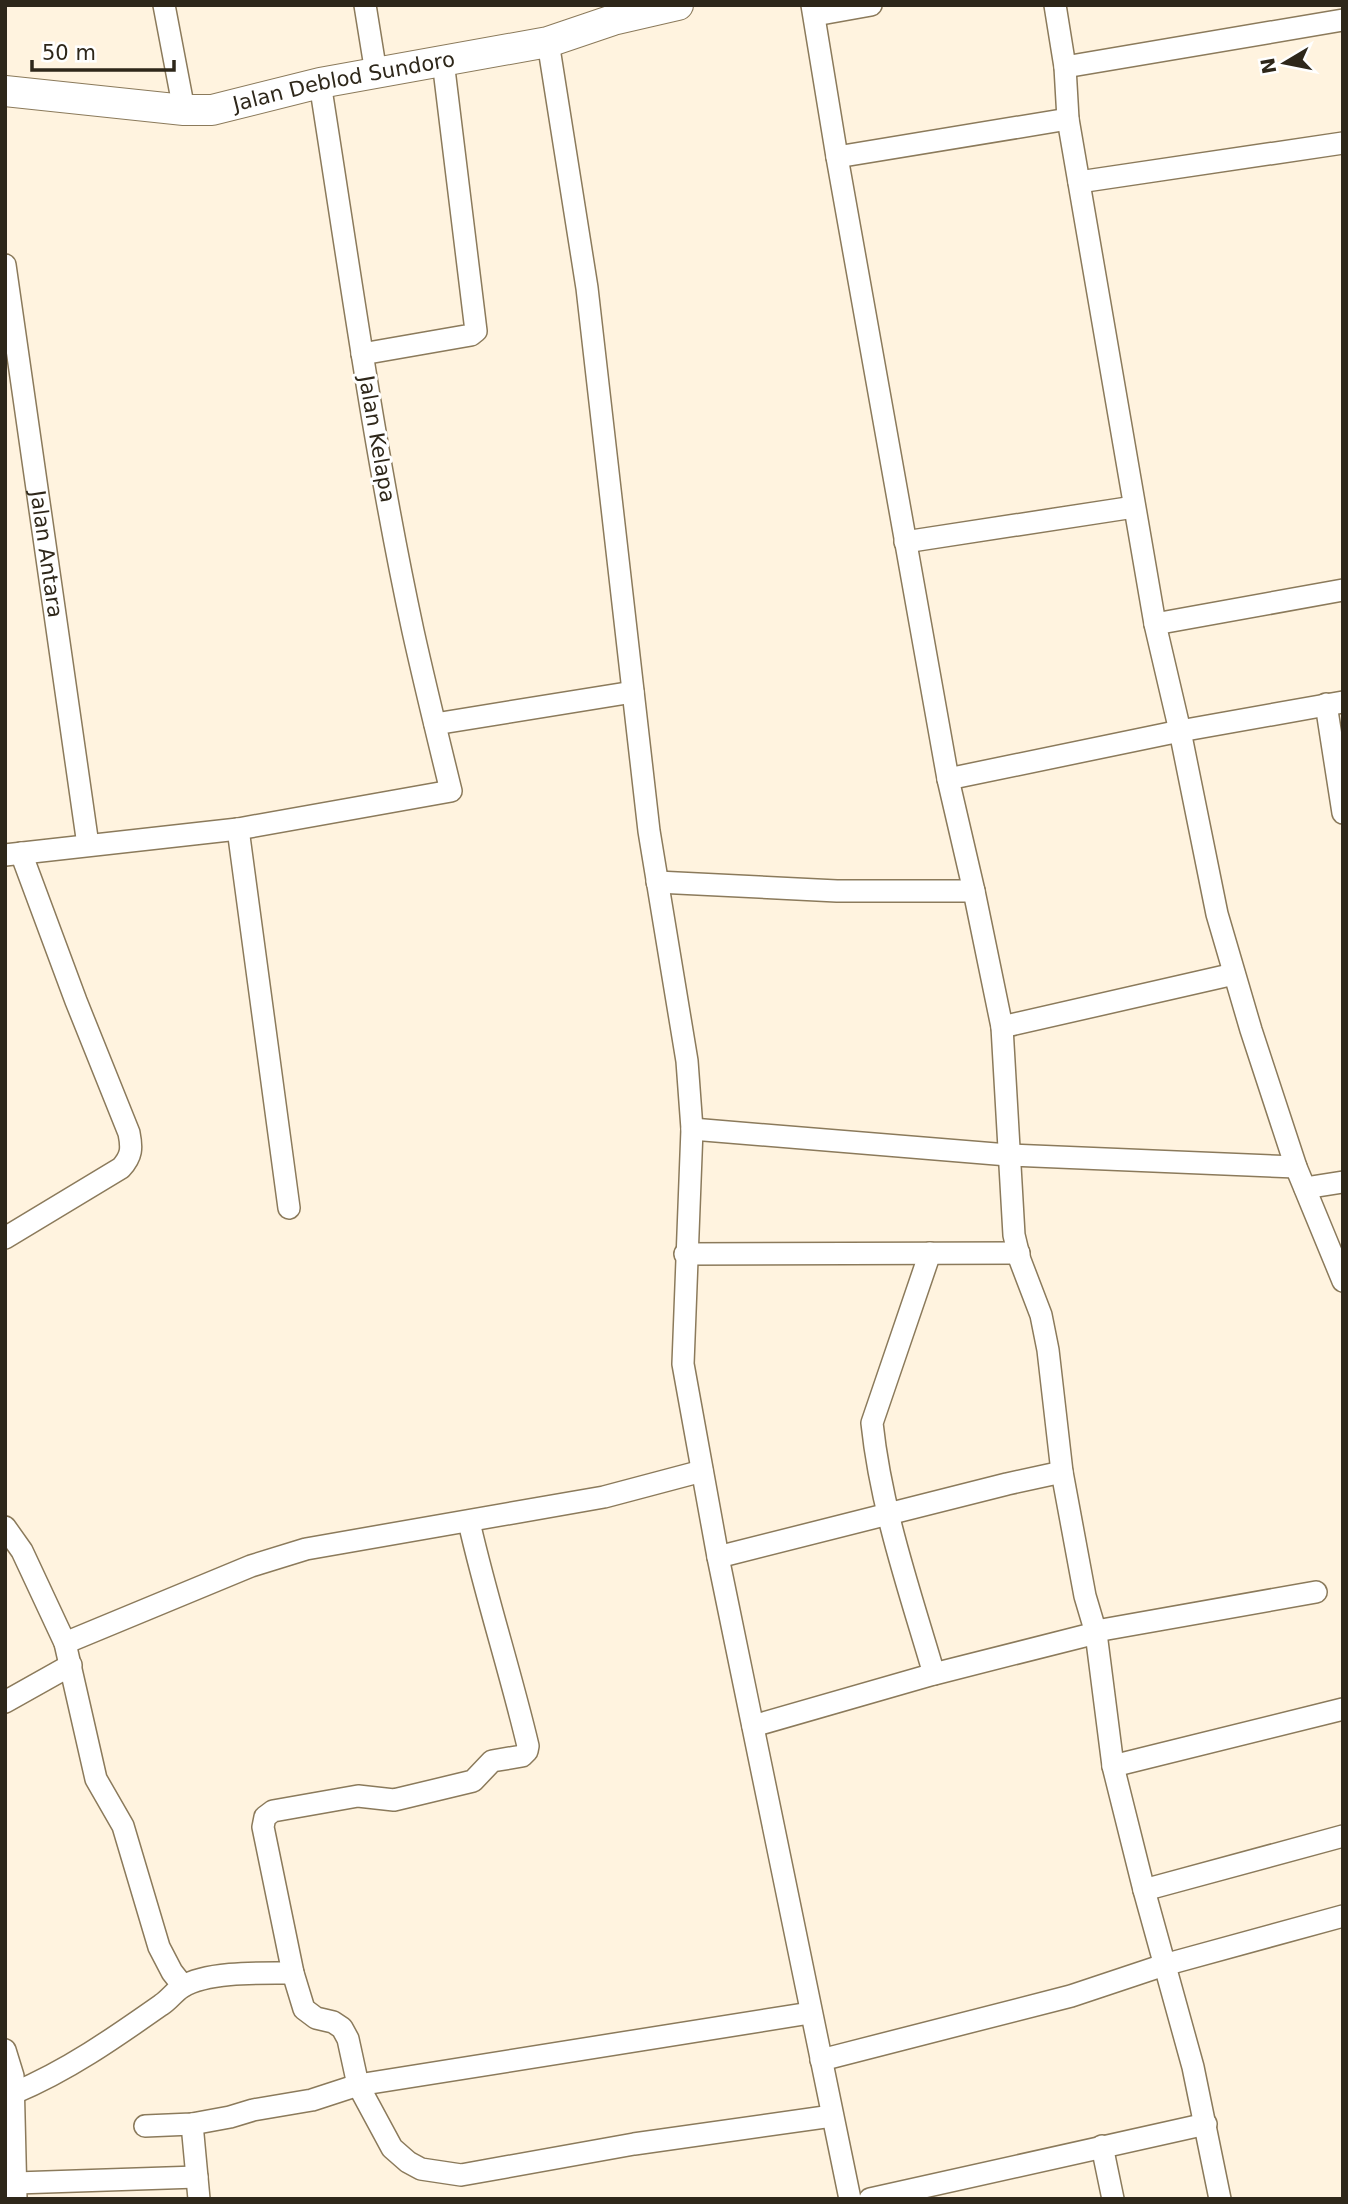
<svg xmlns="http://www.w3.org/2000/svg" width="1348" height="2204" font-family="'DejaVu Sans',sans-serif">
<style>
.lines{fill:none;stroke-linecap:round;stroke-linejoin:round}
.street-casing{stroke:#8b7a5b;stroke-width:24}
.secondary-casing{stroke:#8b7a5b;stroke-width:32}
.street{stroke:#fff;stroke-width:21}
.secondary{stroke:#fff;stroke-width:30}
.labels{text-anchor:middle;stroke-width:6;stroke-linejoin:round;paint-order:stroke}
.street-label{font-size:21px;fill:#2e271a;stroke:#fff}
</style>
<rect width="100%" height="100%" fill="#fff3df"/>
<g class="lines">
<defs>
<g id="street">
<path d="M164,5L184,110"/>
<path d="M365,5L376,73"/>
<path d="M812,5L837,157L948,779L974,891L1002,1027L1014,1235L1020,1260L1041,1315L1048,1350L1062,1472L1085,1596L1096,1633L1113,1766L1144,1890L1193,2067L1220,2199"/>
<path d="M1055,5L1065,67L1068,119L1155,624L1180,731L1217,914L1251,1030L1296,1167L1343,1281"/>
<path d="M815,15L871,5"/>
<path d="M548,42L587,288L649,831L687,1061L692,1129L683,1364L718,1557L850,2199"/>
<path d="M1065,67L1343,20"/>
<path d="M837,157L1068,119"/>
<path d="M1079,182L1343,143"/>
<path id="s1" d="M5,265L88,845"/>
<path d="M362,354L471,335L476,331L443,61"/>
<path d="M905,542L1134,507"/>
<path d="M1155,624L1343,590"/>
<path d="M1326,704L1343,813"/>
<path d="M435,724L633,692"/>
<path d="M948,779L1180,731L1343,702"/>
<path d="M238,829L289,1208"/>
<path d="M5,855L238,829L451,791C438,738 425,685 413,631C374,450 349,266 320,83"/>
<path d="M657,882L837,891H974"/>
<path d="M1002,1027L1234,974"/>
<path d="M692,1129L1008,1155L1296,1167"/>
<path d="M1305,1188L1343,1182"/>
<path d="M5,1238L121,1168C132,1156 132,1148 129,1133L76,1001L21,853"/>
<path d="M930,1253L872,1423C881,1509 910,1592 934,1674"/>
<path d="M685,1254L1019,1253"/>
<path d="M469,1522C486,1597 510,1670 528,1746L527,1751L522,1756L492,1761L473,1781L394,1800L358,1796L273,1811L265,1817L263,1827L293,1973L304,2009L316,2018L333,2022L342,2028L348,2039L358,2085L392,2148L408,2162L421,2169L461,2175L634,2144L832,2116"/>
<path d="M5,1527L22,1551L65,1643L96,1779L123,1826L159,1947L172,1972L183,1986"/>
<path d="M718,1557L1007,1484L1062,1472"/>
<path d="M1096,1631L1316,1592"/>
<path d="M65,1643L251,1566L306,1549L604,1497L702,1471"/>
<path d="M5,1702L71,1665"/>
<path d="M753,1726L934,1674L1096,1633"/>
<path d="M1113,1766L1343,1709"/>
<path d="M1144,1890L1343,1836"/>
<path d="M5,2050L13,2076L16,2199"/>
<path d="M821,2060L1071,1996L1164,1965L1343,1916"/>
<path d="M14,2093C67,2071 114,2038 161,2005C169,2000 174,1992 182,1987C207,1971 263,1973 293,1973"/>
<path d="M192,2124L199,2199"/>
<path d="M145,2126L192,2124L230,2117L253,2110L312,2100L358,2085L810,2013"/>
<path d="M1102,2146L1113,2199"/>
<path d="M16,2183L197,2177"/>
<path d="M870,2199L1206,2124"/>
</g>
<g id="secondary">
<path id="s2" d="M5,91L184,110H212L320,83L548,42L613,20L678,5"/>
</g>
</defs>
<use href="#street" class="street-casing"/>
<use href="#secondary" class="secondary-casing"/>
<use href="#street" class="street"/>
<use href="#secondary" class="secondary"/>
</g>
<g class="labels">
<g class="street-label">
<text dy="7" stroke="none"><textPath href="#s2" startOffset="343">Jalan Deblod Sundoro</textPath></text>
<text transform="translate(377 439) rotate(80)" y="7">Jalan Kelapa</text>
<text dy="7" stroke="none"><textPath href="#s1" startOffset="292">Jalan Antara</textPath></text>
</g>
</g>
<rect width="1348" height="2204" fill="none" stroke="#2e271a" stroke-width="14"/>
<g transform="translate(1285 63) rotate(260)" stroke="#ffffff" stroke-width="5" paint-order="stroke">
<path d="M0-5L12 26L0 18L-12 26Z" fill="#2e271a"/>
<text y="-10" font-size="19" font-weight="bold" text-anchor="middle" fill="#2e271a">N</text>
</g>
<path d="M32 60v10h142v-10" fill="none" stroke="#2e271a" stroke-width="3.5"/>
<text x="42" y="60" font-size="21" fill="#2e271a" stroke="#ffffff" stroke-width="5" paint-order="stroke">50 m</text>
</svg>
